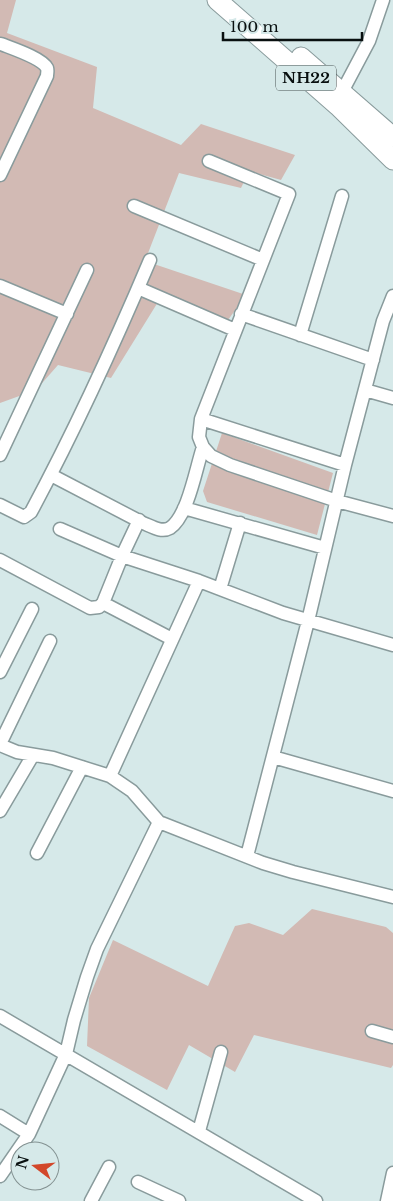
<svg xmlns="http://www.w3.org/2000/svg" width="393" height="1201" font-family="'Libre Baskerville',serif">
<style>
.green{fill:#d2bab4}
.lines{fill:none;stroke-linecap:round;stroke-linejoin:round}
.minor-casing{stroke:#899b9c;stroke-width:15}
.highway-casing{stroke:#899b9c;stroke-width:21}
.minor{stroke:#fff;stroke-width:12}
.highway{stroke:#fff;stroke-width:19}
.labels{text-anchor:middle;stroke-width:4.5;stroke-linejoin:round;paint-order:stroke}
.shield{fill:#d6e9e9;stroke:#465151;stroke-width:1}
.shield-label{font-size:15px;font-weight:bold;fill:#091010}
</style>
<rect width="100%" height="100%" fill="#d6e9e9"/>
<path class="green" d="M0,0H16L7,33L97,67L93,108L181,145L201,124L295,155L281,180L249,171L241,188L179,173L145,261L246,295L228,320L158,302L111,378L58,365L36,390L0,403Z
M222,433L333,473L317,535L207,502L203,491Z
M312,909L386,927L393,933V1065L391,1068L254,1035L235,1072L189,1045L167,1090L87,1046L89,998L113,940L208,986L235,926L249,923L283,935Z"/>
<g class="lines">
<defs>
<path id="minor" d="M342,92L369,41L383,0
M209,161L289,194L201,419L199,437L203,447L211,456L230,465L337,501L393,516
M0,175L47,76C47,73 48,71 47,68C42,58 11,48 1,44
M134,206L263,260
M0,286L67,314
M138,288L235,330
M241,314L373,360
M300,335L342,196
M365,390L393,398
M201,419L345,465
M0,455L87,270
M51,475L143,523C151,526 161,533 170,528C188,516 196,468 203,447
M0,505L24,517L31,512C75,430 114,345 150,260
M184,508L325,548
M139,520L122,556L103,603L172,639
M60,529L122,556L199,581
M0,560L90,608L99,607L103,603
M220,589L240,523
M0,672L32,609
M0,744L50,641
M0,745L17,752L53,758L110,776L132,791L159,822L263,863L293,872L393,897
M273,757L393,791
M110,776L199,581L283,613L393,645
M0,811L33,755
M37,853L82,767
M247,856L308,621L345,465L383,321L393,296
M0,1016L316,1201
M372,1031L393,1037
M0,1116L29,1134L0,1176
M199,1131L221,1052
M29,1134L66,1054L74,1020L87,977L97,949L159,822
M138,1182L179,1201
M91,1201L109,1167
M387,1201L393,1173"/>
<path id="highway" d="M217,0L338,106L393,160
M301,57L393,137"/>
</defs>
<use href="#minor" class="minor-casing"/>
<use href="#highway" class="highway-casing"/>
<use href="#minor" class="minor"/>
<use href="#highway" class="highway"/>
</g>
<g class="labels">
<rect class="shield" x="276" y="65.5" width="60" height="25" rx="4"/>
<g class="shield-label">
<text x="306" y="83">NH22</text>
</g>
</g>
<g transform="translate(35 1166) rotate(286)"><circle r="24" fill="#d6e9e9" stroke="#849292"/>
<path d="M0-4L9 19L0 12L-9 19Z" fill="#d2472a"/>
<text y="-8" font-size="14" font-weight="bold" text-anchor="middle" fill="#091010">N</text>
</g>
<path d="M223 32v8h139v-8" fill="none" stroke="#091010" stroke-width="2.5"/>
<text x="230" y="32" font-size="15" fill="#091010" stroke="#d6e9e9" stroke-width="4" paint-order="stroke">100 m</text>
</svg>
